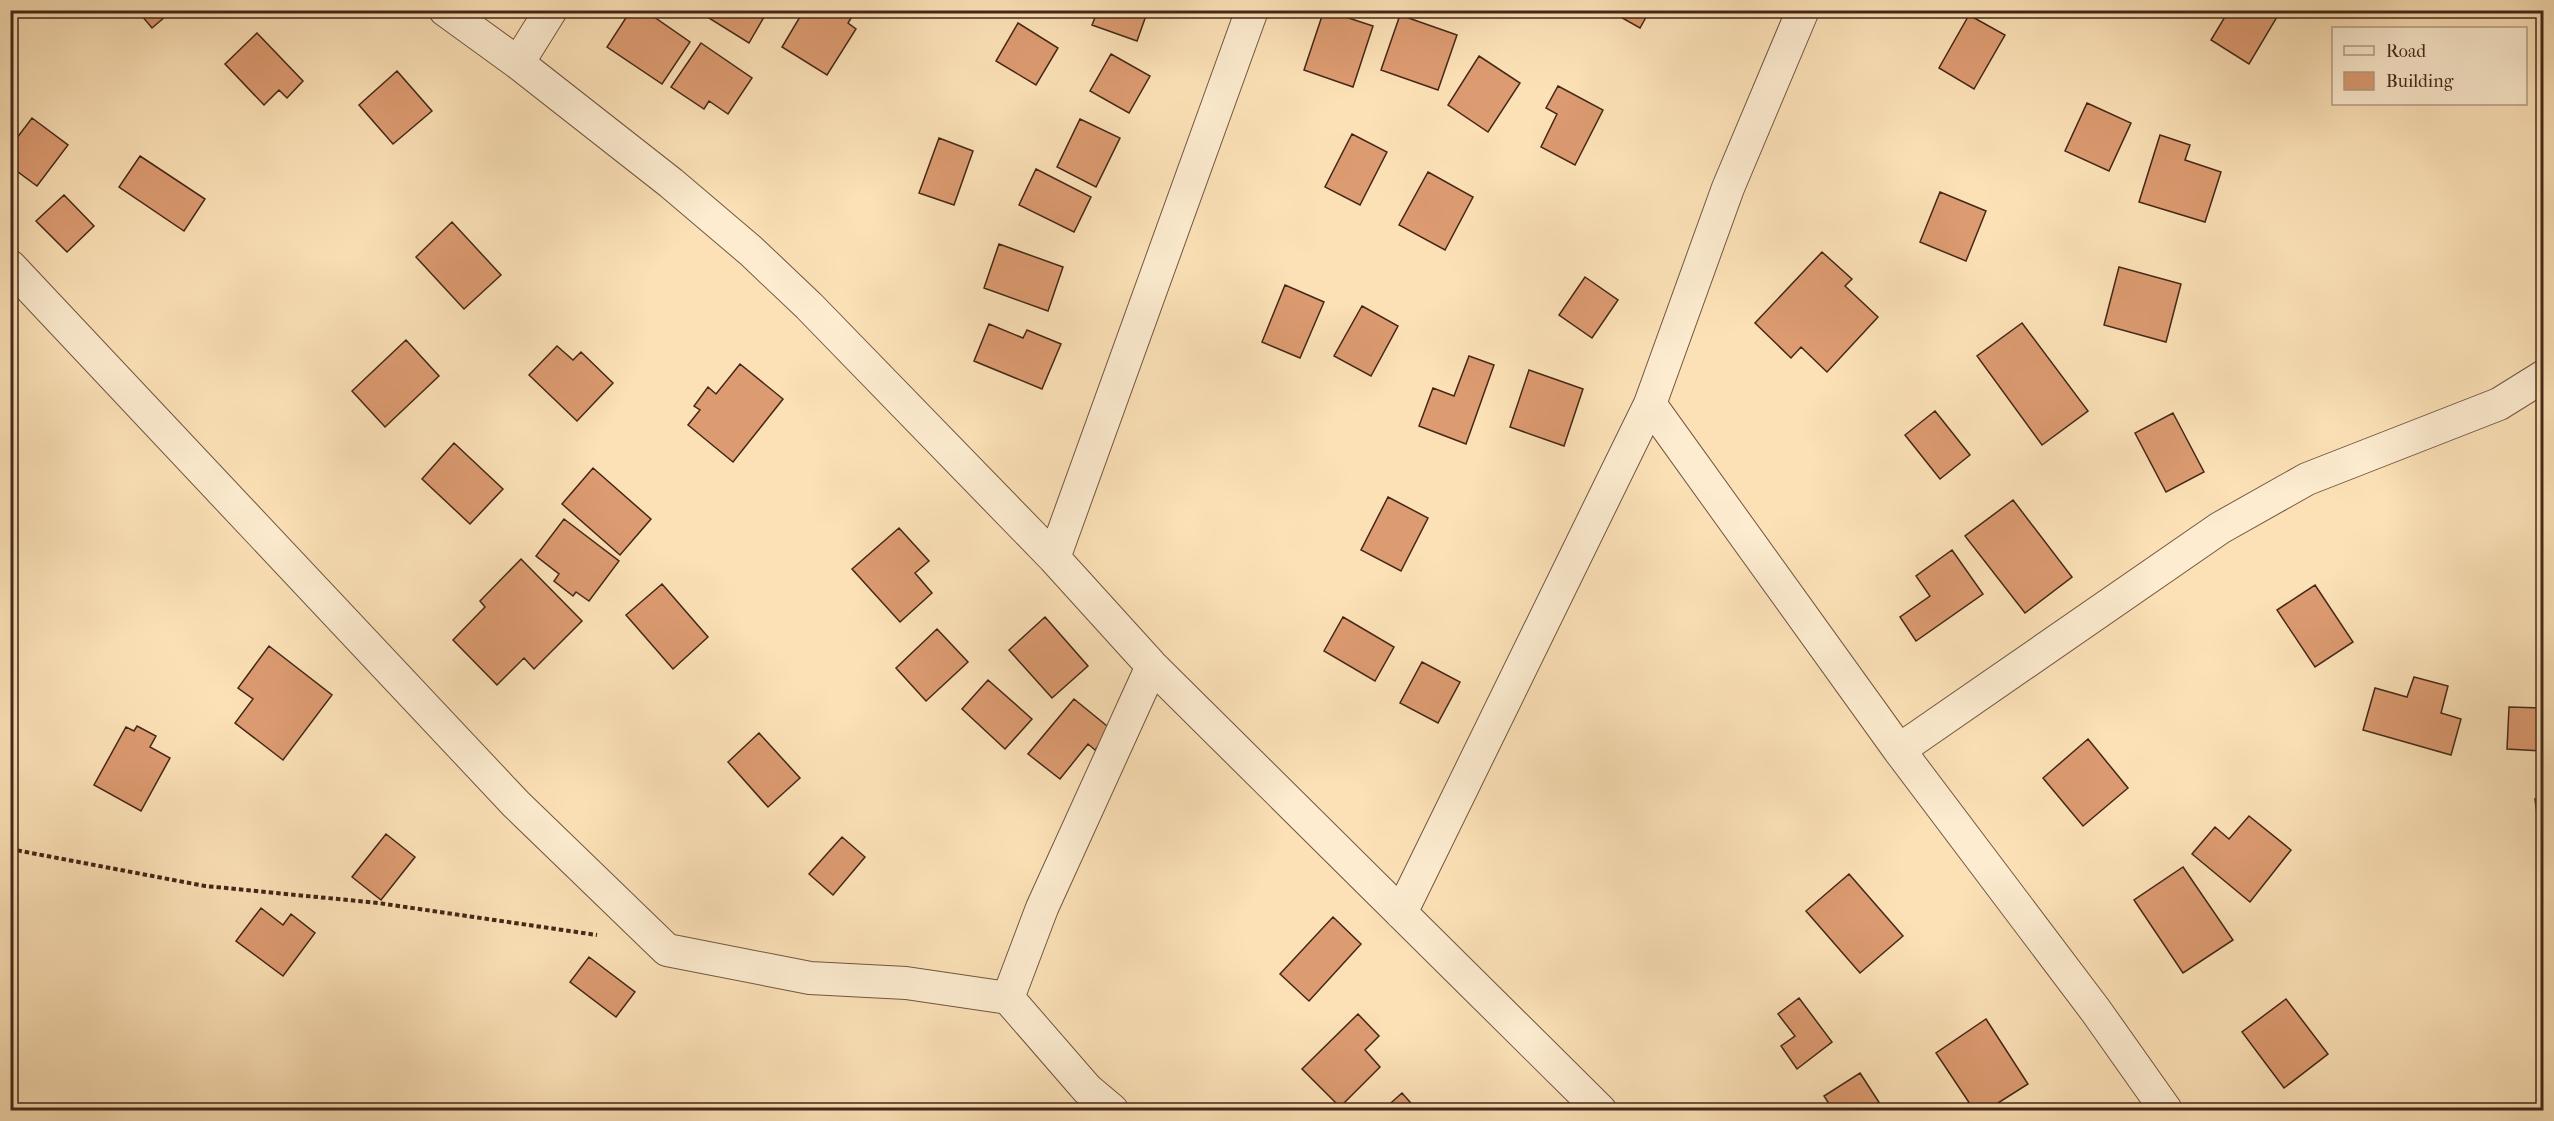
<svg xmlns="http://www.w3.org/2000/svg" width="2554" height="1121" font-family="'IM FELL French Canon',serif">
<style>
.building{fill:#dd9b71;stroke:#442718;stroke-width:1.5}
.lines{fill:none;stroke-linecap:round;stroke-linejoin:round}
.minor-casing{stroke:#725640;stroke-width:34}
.path{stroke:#442718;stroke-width:4;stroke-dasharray:4.5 3;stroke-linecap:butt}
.minor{stroke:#fdecd0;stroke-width:32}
</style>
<rect width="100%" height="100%" fill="#fce1b7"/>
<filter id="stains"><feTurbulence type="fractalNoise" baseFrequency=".00333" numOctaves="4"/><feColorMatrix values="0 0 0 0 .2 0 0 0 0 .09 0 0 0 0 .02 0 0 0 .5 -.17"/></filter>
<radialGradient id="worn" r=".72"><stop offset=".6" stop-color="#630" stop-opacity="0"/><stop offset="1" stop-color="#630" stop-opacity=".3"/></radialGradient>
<path class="building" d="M137,10H173L152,28Z
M631,10H644L690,42L662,84L607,47Z
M696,10H768L749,43Z
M804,10H856L848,23L856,29L827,75L782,47Z
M1098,10H1148L1137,41L1092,25Z
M1324,10L1373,26L1353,87L1304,70Z
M1608,10H1650L1640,28Z
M2229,10L2280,12L2249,64L2211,40Z
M1400,15L1457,35L1438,90L1381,70Z
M1969,15L2005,35L1974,89L1939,68Z
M1018,23L1058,48L1036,85L996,61Z
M257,33L303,81L287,98L279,90L264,105L225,64Z
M701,43L752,78L728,114L709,101L704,109L671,87Z
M1111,54L1150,76L1129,113L1090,91Z
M1479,56L1520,83L1488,132L1448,105Z
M397,71L432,111L393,144L359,105Z
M1558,86L1603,110L1575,165L1541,147L1557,114L1546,108Z
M2087,103L2131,123L2109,171L2065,151Z
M32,118L68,145L37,186L10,166V147Z
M1080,119L1120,138L1096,187L1057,167Z
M1352,134L1387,152L1360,205L1325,187Z
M2160,135L2190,145L2185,160L2221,172L2205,222L2139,202Z
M939,138L973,151L954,205L919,193Z
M140,156L205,199L184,231L119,187Z
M1036,169L1091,197L1074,232L1019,205Z
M1428,172L1473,197L1445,250L1399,225Z
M1940,192L1986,211L1966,261L1920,242Z
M64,195L94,226L67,252L36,221Z
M452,222L501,275L464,309L416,257Z
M999,244L1063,267L1048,311L984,288Z
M1822,252L1852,279L1845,286L1878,317L1827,372L1801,347L1791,358L1755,323Z
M2119,267L2181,284L2166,342L2104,325Z
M1585,277L1618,300L1592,338L1559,315Z
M1285,285L1324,302L1300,358L1262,342Z
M1362,306L1398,326L1371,376L1334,356Z
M2022,323L2088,411L2042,445L1977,356Z
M989,324L1023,338L1027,330L1061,344L1042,389L974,361Z
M406,340L439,376L385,427L352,391Z
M557,346L573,360L581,352L613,383L577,421L529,375Z
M1469,356L1494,365L1466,444L1419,426L1433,388L1454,396Z
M740,364L783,399L733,462L688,425L700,410L694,406L708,387L716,394Z
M1529,370L1583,389L1564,446L1510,427Z
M1935,411L1970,455L1940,479L1905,435Z
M2173,413L2204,472L2166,492L2135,433Z
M454,443L503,489L470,524L422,479Z
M593,468L651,519L620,555L562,504Z
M1388,497L1428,518L1401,571L1361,550Z
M2013,500L2072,577L2025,613L1965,536Z
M564,519L619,561L589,601L576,592L573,596L554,581L559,574L536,556Z
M899,528L929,561L915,573L932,593L900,622L852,569Z
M1952,550L1983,594L1916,641L1900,617L1930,596L1916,576Z
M521,559L582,621L534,669L524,658L497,685L453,640L485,607L480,601Z
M662,584L708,637L673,669L626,615Z
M2315,585L2353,642L2315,667L2277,610Z
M1045,617L1088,666L1052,698L1009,650Z
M1343,617L1394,647L1375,681L1324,651Z
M937,629L968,662L926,701L896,668Z
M269,646L332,695L283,760L235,723L253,699L238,688Z
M1422,662L1460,682L1438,723L1400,703Z
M2414,677L2448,686L2441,713L2461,719L2451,755L2363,730L2375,688L2407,697Z
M988,680L1032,719L1005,749L962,709Z
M1074,699L1112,730L1095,750L1088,744L1060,779L1028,754Z
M2509,707L2544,708V751L2507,749Z
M137,726L156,736L150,747L170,758L141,811L94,785L126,727L134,731Z
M759,733L800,778L768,807L728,762Z
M2088,739L2128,788L2083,826L2043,778Z
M2544,798V845L2541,846L2535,799Z
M2249,816L2291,850L2250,902L2192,854L2215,827L2229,839Z
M386,834L415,857L381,900L352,877Z
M842,837L865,857L833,895L809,874Z
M2183,867L2233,940L2183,973L2134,900Z
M1849,874L1903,936L1860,973L1806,911Z
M261,908L283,925L291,914L315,933L283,976L236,941Z
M1333,917L1361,944L1309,1001L1280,974Z
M589,957L635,992L616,1017L570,982Z
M1799,998L1832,1042L1797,1069L1781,1046L1795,1036L1778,1014Z
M2286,999L2328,1054L2284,1088L2242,1032Z
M1358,1014L1379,1036L1365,1050L1380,1067L1340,1107L1302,1069Z
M1986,1019L2028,1084L1987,1110H1974L1936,1053Z
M1860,1073L1884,1110H1833L1824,1096Z
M1402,1093L1417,1110H1383Z"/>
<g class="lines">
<defs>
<path id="minor" d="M445,10L518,63L671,183L751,251L809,306L1054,558L1152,666L1600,1110
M518,63L551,10
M10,266L516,804L667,950L810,978L906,983L1008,998L1042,908L1152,666
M1650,404L1899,750L2096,1011L2166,1110
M1054,558L1252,10
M1899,750L2220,528L2307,479L2499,404L2544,376
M1401,913L1650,404L1728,188L1803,10
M1008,998L1087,1089L1112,1110"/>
</defs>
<use href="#minor" class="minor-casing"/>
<path class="path" d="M10,849L205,886L378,903L597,935"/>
<use href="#minor" class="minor"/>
</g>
<rect width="2554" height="1121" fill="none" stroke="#fce1b7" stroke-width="36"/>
<rect x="12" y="12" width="2530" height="1097" fill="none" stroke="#442718" stroke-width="3"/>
<rect x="18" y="18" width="2518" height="1085" fill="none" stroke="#442718" stroke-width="1.5"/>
<rect x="2332" y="27" width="195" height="78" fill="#fdecd0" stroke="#b39d86" stroke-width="1.5"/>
<rect x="2344" y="46" width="30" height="9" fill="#fdecd0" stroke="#b39d86" stroke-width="1.5"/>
<text x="2386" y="57" font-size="18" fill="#442718">Road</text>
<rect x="2344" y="72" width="30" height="18" fill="#dd9b71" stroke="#b39d86" stroke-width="1.5"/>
<text x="2386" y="87" font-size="18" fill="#442718">Building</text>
<rect width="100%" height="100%" filter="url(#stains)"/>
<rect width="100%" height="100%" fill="url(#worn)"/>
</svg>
